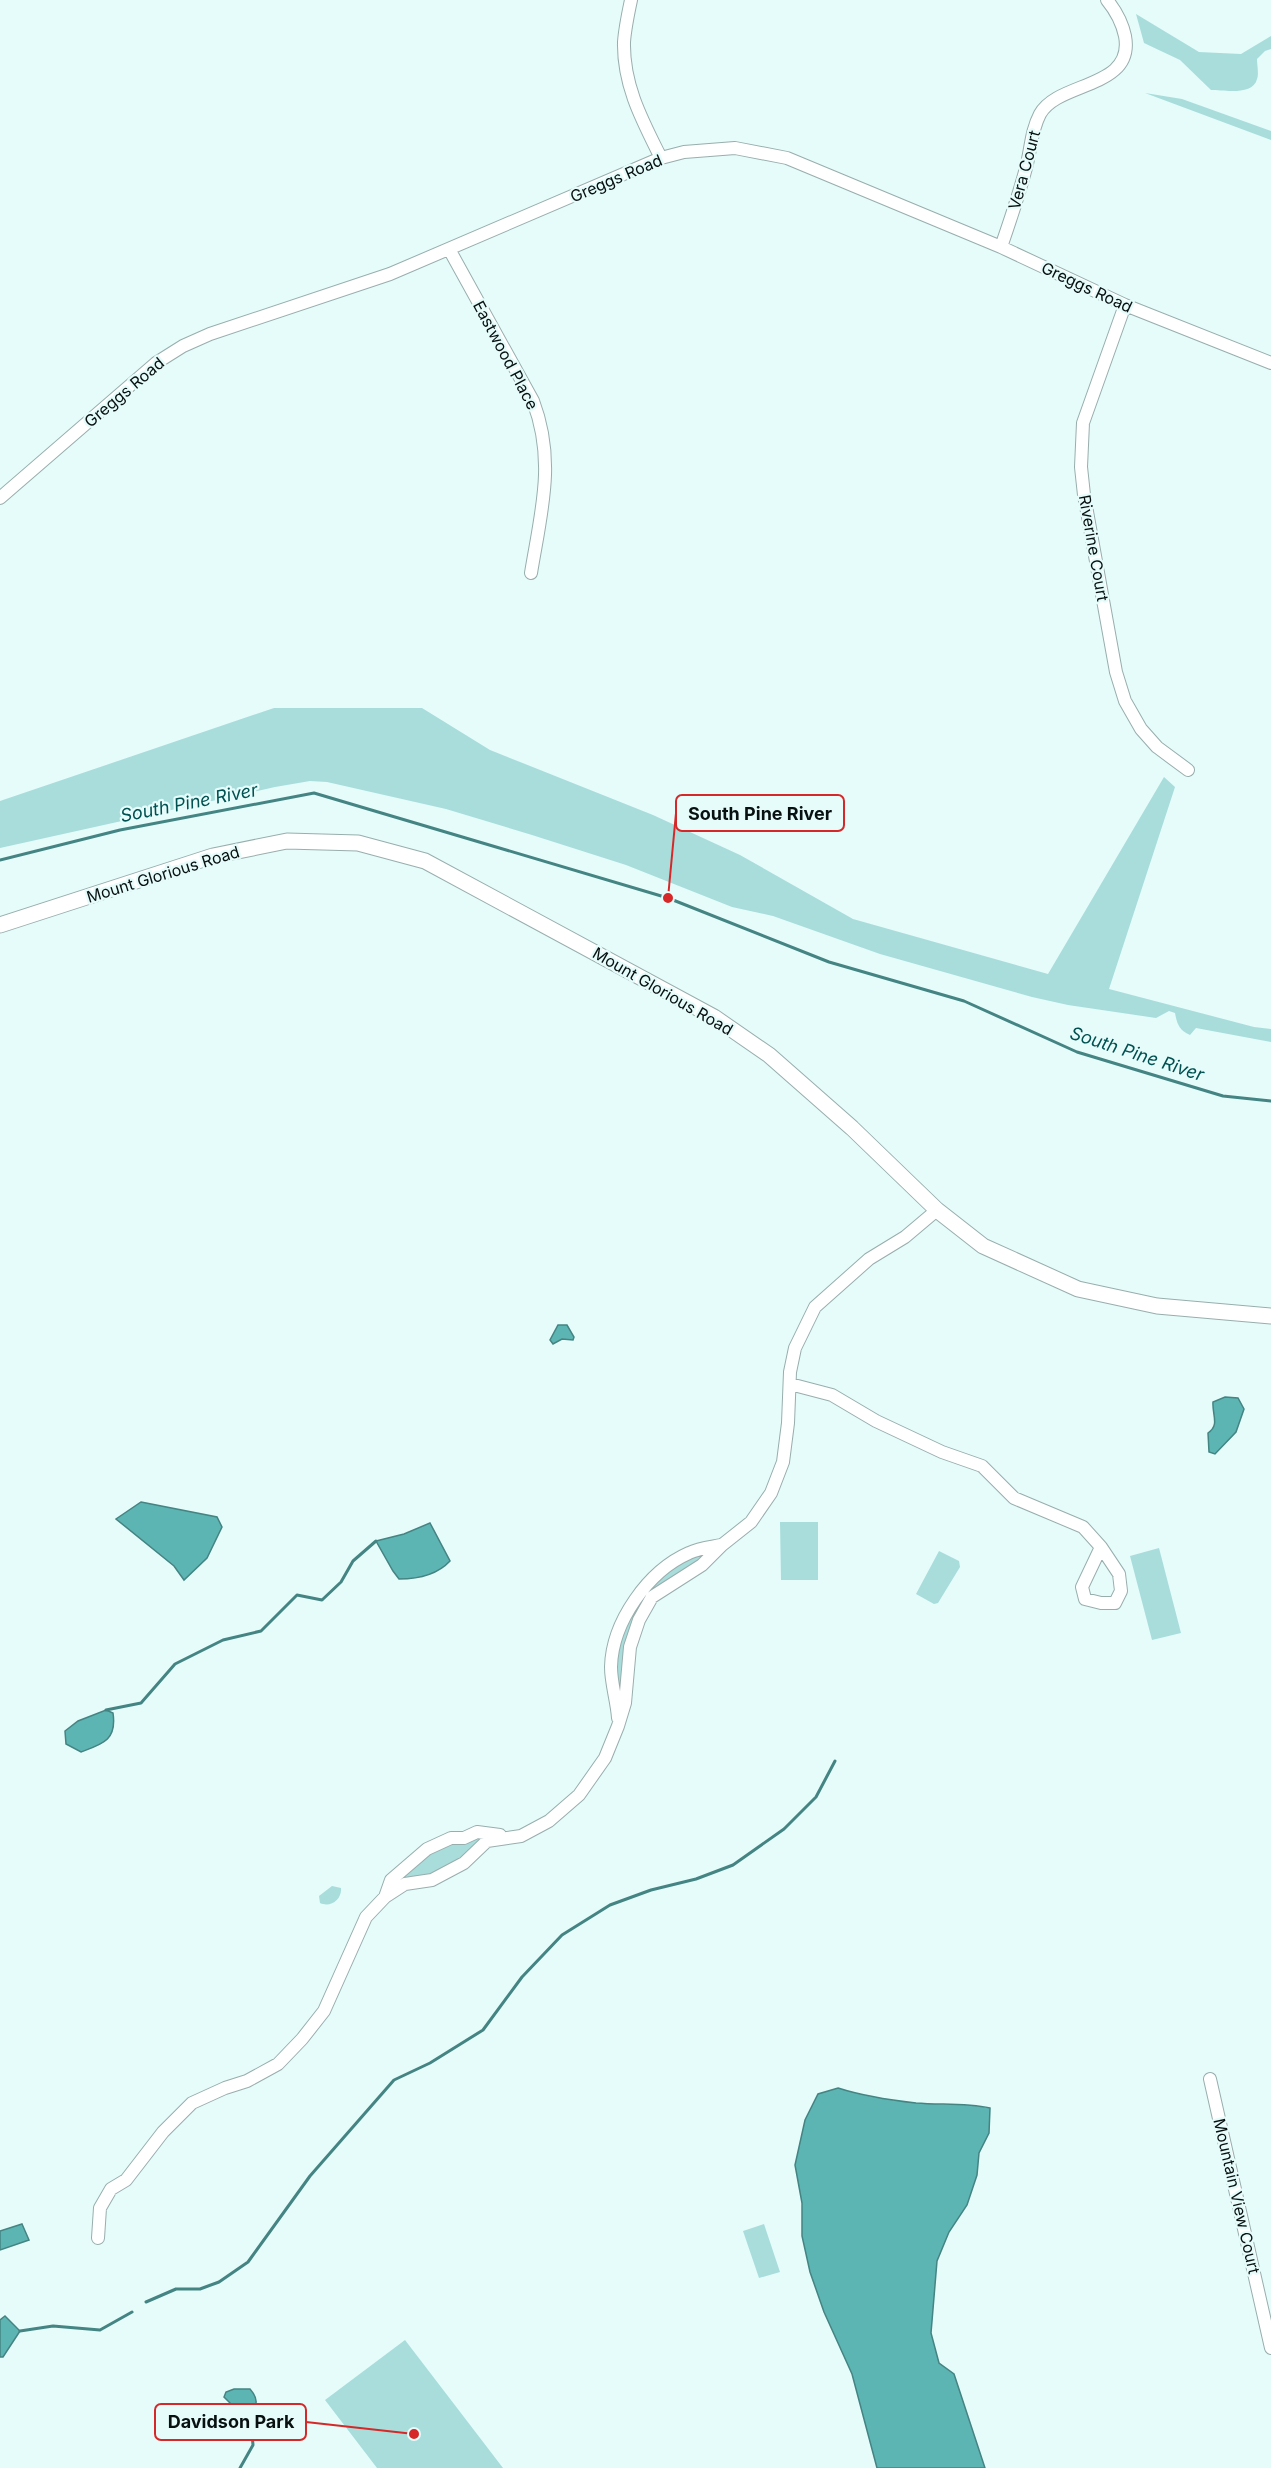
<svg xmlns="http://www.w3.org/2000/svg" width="1271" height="2468" font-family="Inter,sans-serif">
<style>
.green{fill:#a8dddb}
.water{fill:#5db5b3;stroke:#448482;stroke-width:1.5}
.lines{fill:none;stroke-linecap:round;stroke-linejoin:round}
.stream{stroke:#448482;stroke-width:3}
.minor-casing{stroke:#98aead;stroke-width:14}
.major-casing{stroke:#98aead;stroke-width:17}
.minor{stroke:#fff;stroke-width:12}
.major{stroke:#fff;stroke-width:15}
.labels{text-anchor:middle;stroke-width:4.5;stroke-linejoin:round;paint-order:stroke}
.street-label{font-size:16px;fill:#081010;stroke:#e5fcfb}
.water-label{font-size:18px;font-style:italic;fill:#005151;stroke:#e5fcfb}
.leader{fill:none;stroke:#d62828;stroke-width:2}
.callout-dot{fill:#d62828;stroke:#e5fcfb;stroke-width:2}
.callout{fill:#e5fcfb;stroke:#d62828;stroke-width:2}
.callout-label{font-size:18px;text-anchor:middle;font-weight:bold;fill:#081010}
</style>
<rect width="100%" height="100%" fill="#e5fcfb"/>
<path class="green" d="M1136,14L1199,52L1241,54L1271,36V49L1265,51L1257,59C1257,65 1259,74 1257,79C1253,96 1224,90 1211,90L1180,60L1144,43Z
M1145,93L1182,99L1271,131V140Z
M274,708H422L490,750L653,815L740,855L853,919L1048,974L1164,777L1175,787L1109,989L1254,1027L1271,1029V1042L1196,1028L1190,1035C1179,1030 1177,1024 1175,1013L1169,1011L1156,1018L1068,1005L1032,997L880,954L773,916L732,907L626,865L532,835L446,809L327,782L310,781L275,787L0,848V801Z
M780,1522H818V1580H781Z
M722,1545L652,1597L639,1620L617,1711L611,1671L631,1605L675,1562Z
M1159,1548L1181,1633L1152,1640L1130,1556Z
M939,1551L959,1561L960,1567L938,1603L934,1604L916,1594Z
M477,1832L487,1841L464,1863L405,1884L391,1880L427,1849Z
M332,1886L341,1888C342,1899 331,1908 320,1903L319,1896Z
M764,2224L780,2272L759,2278L743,2231Z
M405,2340L503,2468H377L325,2400Z"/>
<path class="water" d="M558,1325H567L574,1337L573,1340L562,1339L553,1344L550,1340Z
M1225,1397L1238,1398L1244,1409L1236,1432L1215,1454L1209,1452L1208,1433C1220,1425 1212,1415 1213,1402Z
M141,1502L217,1517L222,1527L207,1558L184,1580L174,1566L116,1519Z
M430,1523L450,1561C437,1575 418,1579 399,1579L393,1571L376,1541L404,1534Z
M106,1710L113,1713C117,1740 103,1744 81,1752L66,1744L65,1731L78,1721Z
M838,2088C863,2096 889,2100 916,2103C941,2105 965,2103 990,2108L989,2133L979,2153L977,2175L967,2205L949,2232L937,2261L931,2333L939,2363L954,2374L985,2468H877L852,2374L824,2312L810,2272L802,2236V2203L795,2165L805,2120L818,2094Z
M22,2224L29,2240L0,2250V2231Z
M5,2316L20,2331L3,2357H0V2320Z
M234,2389H250C258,2398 258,2405 251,2415L231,2404L224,2397L226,2392Z"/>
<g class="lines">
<path class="stream" d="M0,860L120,830L314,793L668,898L829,962L964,1001L1077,1052L1223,1096L1271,1101
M106,1710L141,1703L175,1664L223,1640L261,1631L297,1595L322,1600L341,1582L353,1561L376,1541
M146,2302L176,2289H200L219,2282L248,2262L310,2176L394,2080L430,2063L483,2030L522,1977L562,1935L610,1905L651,1890L696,1879L733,1865L784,1829L816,1797L835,1761
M20,2331L53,2326L100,2330L132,2312
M240,2468L253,2445L250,2413"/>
<defs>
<path id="minor" d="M631,0C628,14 625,28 624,42C623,85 642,120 661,158
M1001,247C1010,221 1019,194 1026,168C1031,149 1031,131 1040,114C1058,81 1135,89 1125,36C1122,22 1116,11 1107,0
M449,249L533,401C556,461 541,512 531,573
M1125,305L1083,423L1081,467L1084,495L1116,672L1125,701L1141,729L1157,747L1188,770
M0,498L156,363L183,346L210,334L390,274L661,158L684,152L735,148L787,158L1001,247L1125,305L1271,363
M790,1384L832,1395L876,1421L942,1452L982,1466L1014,1498L1083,1527L1101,1547L1119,1574L1121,1591L1115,1603H1101L1085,1599L1082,1587L1101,1547
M618,1718C617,1701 611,1684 611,1667C612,1622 648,1571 689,1553C699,1548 711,1547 721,1545
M385,1897L391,1880L427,1849L451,1838H464L477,1832L500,1835
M1210,2079L1271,2348
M98,2238L100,2208L111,2189L126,2180L163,2132L192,2103L225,2088L247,2081L278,2064L302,2039L324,2011L366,1917L385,1897L405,1884L432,1880L464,1863L487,1841L521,1836L549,1821L579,1795L605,1758L618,1726L625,1703L630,1647L639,1620L652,1597L702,1565L722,1545L751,1522L771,1493L783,1462L788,1423L790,1372L795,1348L815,1307L869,1259L905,1237L937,1210"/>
<path id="major" d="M0,925L213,856L287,841L358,843L425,861L714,1017L769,1055L852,1128L937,1210L983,1246L1078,1289L1157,1306L1271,1316"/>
</defs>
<use href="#minor" class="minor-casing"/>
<use href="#major" class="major-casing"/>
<use href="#minor" class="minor"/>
<use href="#major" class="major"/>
</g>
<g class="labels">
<g class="street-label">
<text transform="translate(1024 170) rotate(-75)" y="6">Vera Court</text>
<text transform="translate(616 178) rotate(-23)" y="6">Greggs Road</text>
<text transform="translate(1087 287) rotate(25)" y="6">Greggs Road</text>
<text transform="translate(506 355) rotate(62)" y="6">Eastwood Place</text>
<text transform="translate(124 392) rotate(-40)" y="6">Greggs Road</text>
<text transform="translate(1094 548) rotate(80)" y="6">Riverine Court</text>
<text transform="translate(163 874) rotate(-17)" y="6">Mount Glorious Road</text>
<text transform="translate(663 991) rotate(30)" y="6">Mount Glorious Road</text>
<text transform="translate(1237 2196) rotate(77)" y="6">Mountain View Court</text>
</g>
<g class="water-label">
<text transform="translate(189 803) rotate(-11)" y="6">South Pine River</text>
<text transform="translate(1137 1054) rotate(18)" y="6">South Pine River</text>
</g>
</g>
<path class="leader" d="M668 898L676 813M414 2434L306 2422"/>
<g class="callout-dot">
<circle cx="668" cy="898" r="6"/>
<circle cx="414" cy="2434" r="6"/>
</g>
<g class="callout">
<rect x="676" y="795" width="168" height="36" rx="6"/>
<rect x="155" y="2404" width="151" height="36" rx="6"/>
</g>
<g class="callout-label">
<text x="760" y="820">South Pine River</text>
<text x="231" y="2428">Davidson Park</text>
</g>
</svg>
